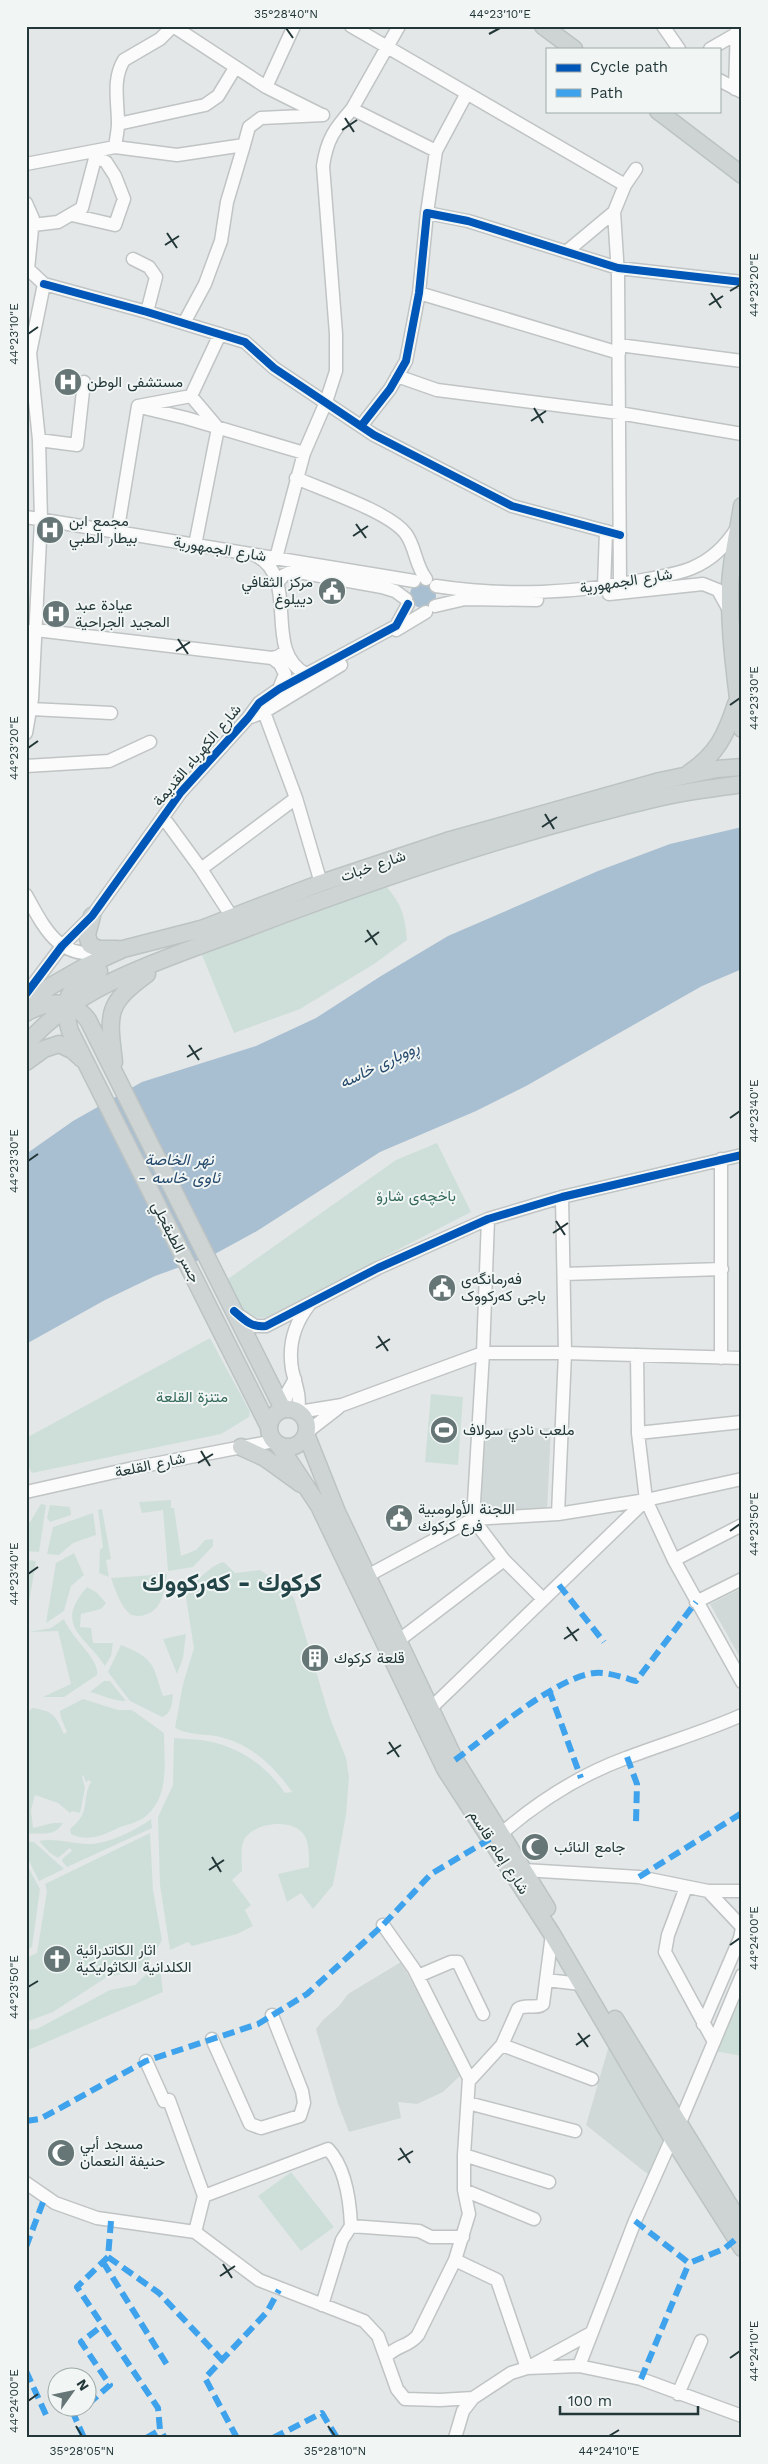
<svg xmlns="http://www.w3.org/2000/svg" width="768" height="2464" font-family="'Work Sans',Vazirmatn,sans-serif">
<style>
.built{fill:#d1d8d8}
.green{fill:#cedfd9}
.water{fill:#a8bed1}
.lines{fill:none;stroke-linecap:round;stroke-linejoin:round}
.minor-casing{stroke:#c0c4c4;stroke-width:15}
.major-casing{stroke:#bcc3c3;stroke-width:19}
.minor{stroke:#fbfbfb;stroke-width:12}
.major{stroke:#ced3d3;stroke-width:16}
.quiet{stroke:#3ea3ec;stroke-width:6;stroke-dasharray:12 6;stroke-linecap:butt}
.cycleway-casing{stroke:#f1f6f5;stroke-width:11}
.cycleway{stroke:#0057b8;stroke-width:8}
.ticks{fill:none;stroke:#233738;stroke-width:2}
.labels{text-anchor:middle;stroke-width:4;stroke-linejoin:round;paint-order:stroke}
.poi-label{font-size:15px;fill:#233738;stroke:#f1f6f5;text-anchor:start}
.street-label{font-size:15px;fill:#233738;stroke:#f1f6f5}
.park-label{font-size:15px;fill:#33695a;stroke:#f1f6f5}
.water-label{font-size:16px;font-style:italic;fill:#25496c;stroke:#f1f6f5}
.town-label{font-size:25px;font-weight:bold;fill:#224447;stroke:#f1f6f5}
.neatline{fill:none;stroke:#233738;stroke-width:2}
.ticks-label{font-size:12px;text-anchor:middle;fill:#233738}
</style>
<rect width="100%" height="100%" fill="#e3e7e7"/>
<path class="built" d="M551,1428L547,1512L487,1515L477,1504L483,1429Z
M742,1588V1661L710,1604Z
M401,1962L462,2074L443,2092L417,2104L398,2102L401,2118L349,2132L338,2104L316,2029L323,2020L339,2006L348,1994Z
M610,2042L664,2133V2146L650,2176L586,2125Z"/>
<path class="green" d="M386,886C402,905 405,915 407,940L374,964L300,1009L234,1033L202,955Z
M437,1143L471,1212L267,1317C240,1321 235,1302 225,1281L396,1160Z
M210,1338L250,1412L249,1417L221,1434L32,1473L26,1463V1438Z
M431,1394L463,1397L458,1465L425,1462Z
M171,1500V1508H174L181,1556L196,1550L205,1540L213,1539V1546L193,1567L168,1571L163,1510L142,1513L139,1502Z
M41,1504L46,1505L39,1552L26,1551V1522H30Z
M50,1505L70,1507L71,1515L50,1522L47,1518Z
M102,1509L111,1559L106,1560L109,1577L99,1573L100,1550L103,1547L98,1510Z
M93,1513L96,1535L73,1543L59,1555L47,1554L53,1527Z
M74,1553L84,1575L71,1586L64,1611L46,1623L56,1563Z
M26,1560L36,1561L26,1620Z
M224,1562L235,1573L260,1570L272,1578L294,1598L330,1718L346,1758L349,1777L346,1815L333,1885L313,1909L301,1893L287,1902L278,1874L309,1867C309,1858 309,1844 305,1836C294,1817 253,1822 244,1840C240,1848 242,1862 242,1871L232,1880L251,1905L245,1910L253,1926L237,1934L192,1946L188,1942L170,1950L160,1885L158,1817L173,1785L174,1738C183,1739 192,1739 201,1740C237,1745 265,1764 285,1793L292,1792C273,1765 250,1743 216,1736C202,1734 189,1735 175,1728L183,1684L194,1648L185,1591C197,1582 211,1564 224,1562Z
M167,1574C164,1593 162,1613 140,1616C135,1616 132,1616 129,1613C120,1605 115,1589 111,1578Z
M87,1587L96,1592L106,1603L101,1609L81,1614L80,1627L91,1628L93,1643H113L111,1656L105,1666C85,1635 53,1626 87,1587Z
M64,1619C71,1638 100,1659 97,1675L64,1697H43L71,1684L58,1631L29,1632L51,1628Z
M186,1634L183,1658L177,1674L163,1639Z
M121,1645C155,1659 152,1663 163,1696L173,1694C172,1704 172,1713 162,1717L130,1701L108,1672Z
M104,1681H110L126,1701C112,1701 103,1695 90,1692Z
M83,1699L118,1710H132L164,1733C164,1760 170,1795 147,1815C139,1823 126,1824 116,1829C102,1836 86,1842 71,1834L70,1829C92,1812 81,1799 91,1782L89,1780L86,1782L83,1775L82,1776L85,1788L80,1813L72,1811L70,1813L58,1803L35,1795L31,1810L33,1828L53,1823H63C54,1838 41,1832 26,1834V1714L32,1708C54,1711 55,1715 64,1734L67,1732L61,1718L60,1711Z
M151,1819L152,1828L67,1867L62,1861L63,1858L72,1851L70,1848L58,1858L50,1853L39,1841C55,1838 70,1843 86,1844C106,1845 135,1831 151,1819Z
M150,1833L153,1890L162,1940L154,1954L138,1971L107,1977L53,2012L26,2022V1958L37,1953L47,1891L45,1884Z
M26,1841L34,1842L64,1869L39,1881L26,1855Z
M26,1863L40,1889L32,1947L28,1949Z
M163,1959L164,1966L160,1968L163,1992L26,2051V2030L37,2029L110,1990L135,1985Z
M742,1991V2056L715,2051Z
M291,2172L334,2227L301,2251L258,2196Z"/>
<path class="water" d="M410 595a13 13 0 1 1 26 0a13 13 0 1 1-26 0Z
M742,827V969L702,986L526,1086L476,1111L380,1152L257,1231L213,1255L155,1276L105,1300L26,1344V1154L73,1121L142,1082L256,1046L316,1018L381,976L448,936L598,871L670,844Z"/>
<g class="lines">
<defs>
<path id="minor" d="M173,26L266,87
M294,26L266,87L322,115
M351,26L625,185
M399,26L352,109L436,151
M663,26L679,49
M710,49L736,34
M719,80L742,92
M735,89L737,26
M118,124L205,105L218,96L235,68
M115,147L177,155L244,145L249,127L261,118L323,115
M26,164L115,147C116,139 118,131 118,123C118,102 112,79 124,60L160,39L173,26
M26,203L33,219L28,269L44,284L30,353L39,440L41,520L32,699L26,733
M427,213L436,151L467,93
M72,215L115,225L124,199L115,176L106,162L96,157
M33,225L58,222L82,208L97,151
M566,252L614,212
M133,259L149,267L156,277L147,312
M44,284L147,312L245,342L274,368L374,435L512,506L620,535
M419,293L619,353
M184,323L205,284L212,265L221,241L227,202L244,145
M619,345L742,361
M397,376L437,390L619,413L742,434
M191,396L220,334
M138,406L191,396L218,428L195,545
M140,407L186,418L304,453
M361,426L390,389L406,361L419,293L427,213L468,221L618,268L742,282
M39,440L77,445L84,382
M296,478C323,490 390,512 406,534C416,548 415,565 426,579
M26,517L414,581
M117,534L138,406
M255,555C302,578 261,650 306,674
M276,558L304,453L326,402L336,371V334L323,166C327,139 334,130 352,109
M277,583L284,575L293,571L382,587L395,591L406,599
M620,585L618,275L614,212L625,185L636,169
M436,586C505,597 580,593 648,579C663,576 678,574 692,568C711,560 726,546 737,528
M604,587L606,531
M609,594L703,584L718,590L728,608
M435,606L465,599L537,600
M396,630L426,612
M26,631L36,630L272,658L279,656L286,651
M272,658L280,664L285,674L279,689
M31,709L111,713
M264,712L296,798L321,883
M248,718L264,712L341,665
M26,766L109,761L150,742
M163,817L201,869L232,917
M201,869L296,798
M26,895C45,929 59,961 105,952
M26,994L62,946L92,916L181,792L248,718L259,703L279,689L396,626L408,604
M721,1159V1358
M488,1219L483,1353L473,1519L504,1560L543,1599
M564,1274L722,1269
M237,1314L255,1326H266L378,1268L488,1219L562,1197L742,1155
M637,1355L638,1433L646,1500L674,1560L742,1682
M284,1409L287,1393L295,1379
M298,1411C301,1395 295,1384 292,1369C288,1345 295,1323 309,1305
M299,1412L342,1405L483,1353H565L742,1358
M307,1432L338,1408
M638,1433L742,1422
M26,1492L133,1468L274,1441
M558,1514L565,1353L562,1197
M674,1560L742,1525
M367,1576L473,1519L558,1514L646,1500L742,1479
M696,1602L742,1579
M398,1641L504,1560
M430,1709L646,1500
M502,1833C539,1801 580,1775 626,1758C665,1743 704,1732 742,1715
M524,1870L639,1877L708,1891H742
M686,1887L668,1935L665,1952L714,2042
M708,1891L742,1927
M383,1925L414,1969L469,2078L464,2155V2190L469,2214L455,2260L418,2335C409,2347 396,2345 386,2357
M418,1976L451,1962H458L483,2014
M546,1980L581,1984
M703,2024L740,1938L742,1928
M212,2039L250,2124L261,2128L300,2116L304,2103L302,2091L272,2015
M502,2045L592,2079
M146,2061L164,2101L169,2100L204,2196L195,2232
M469,2081L502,2045L518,2009C526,2003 536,2010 543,2004L552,1934
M468,2103L575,2131
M679,2125L742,1975
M464,2155L549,2182
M26,2183L55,2203L97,2218L195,2232L259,2280L364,2321L378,2336L397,2389L405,2399L440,2400L473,2398
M464,2190L534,2219
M204,2196L328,2149C345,2167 350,2201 351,2226
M455,2260L497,2280L527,2368L579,2366L641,2379L742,2416
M322,2305L342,2240L351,2226L419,2231L431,2237H463
M579,2366L635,2221L672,2138
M678,2394L701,2341
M455,2438L463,2411L473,2398L511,2373L527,2368L591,2333"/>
<path id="major" d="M543,26L574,49
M658,111L742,175
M742,506C738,533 731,559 730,586C729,634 736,682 742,729
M689,773C717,754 726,735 736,704
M92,916L87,935L90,945L99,949H118
M99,971C70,986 60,998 70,1031L269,1427
M27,1012C49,1001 71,998 88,1020L283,1409
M26,1013L40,994L51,986L86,966L123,949L201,929L321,883L447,841L660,781L717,769L742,767
M26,1045C75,984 174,956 245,929C381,877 519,830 662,797C688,791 715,788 742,784
M26,1062L44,1049L59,1044L72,1050L82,1059
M114,1062C108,1013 106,1004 147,974
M269 1428a19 19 0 1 1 38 0a19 19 0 1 1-38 0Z
M306,1434L337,1512L455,1760L547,1908
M278,1444L319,1506L445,1769L552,1934L672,2138L742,2248
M241,1447L265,1458L301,1484
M615,2019L742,2226"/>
</defs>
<use href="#minor" class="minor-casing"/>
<use href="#major" class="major-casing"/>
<use href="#minor" class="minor"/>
<use href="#major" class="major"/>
<path class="quiet" d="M559,1585L604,1642
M549,1690L581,1778
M627,1757L637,1784L636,1822
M455,1760C487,1737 564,1669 602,1673C613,1674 625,1678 636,1681L696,1602
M639,1877L742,1813
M26,2121L40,2119L146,2061L258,2024L307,1994L383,1925L431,1874L490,1839
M111,2221L108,2257L77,2287L158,2408L160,2430L165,2438
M635,2221L689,2263L724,2249L736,2239
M26,2247L43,2202
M108,2257L159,2293L223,2361
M103,2262L169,2368
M26,2371L47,2417
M641,2379L689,2263
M88,2404L110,2385L81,2342L102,2326
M84,2438L74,2415L84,2406
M146,2438L160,2430
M237,2438L205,2378L267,2312L279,2290
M273,2438L322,2413L337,2438"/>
<defs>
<path id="cycleway" d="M44,284L147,312L245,342L274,368L374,435L512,506L620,535
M361,426L390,389L406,361L419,293L427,213L468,221L618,268L742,282
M26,994L62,946L92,916L181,792L248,718L259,703L279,689L396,626L408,604
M234,1311C244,1320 252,1328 266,1326L378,1268L488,1219L562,1197L742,1155"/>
</defs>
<use href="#cycleway" class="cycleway-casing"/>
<use href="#cycleway" class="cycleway"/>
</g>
<path class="ticks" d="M286,28L293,38M489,34L500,28M345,118L354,132M342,130L357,120M167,233L177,248M165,245L179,236M730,291L740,285M711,293L721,308M709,305L723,296M28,334L38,327M534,408L543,423M531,421L546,411M356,524L366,538M353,536L368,526M178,639L188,654M176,651L190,642M730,705L740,698M28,748L38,741M545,814L554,829M542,827L557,817M367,930L377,945M365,942L379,932M189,1045L199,1060M187,1057L202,1048M730,1118L740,1111M28,1161L38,1154M556,1221L565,1235M553,1233L568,1223M378,1336L388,1351M376,1348L390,1339M201,1451L210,1466M198,1463L213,1454M730,1531L740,1524M28,1574L38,1567M567,1627L577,1641M564,1639L579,1629M389,1742L399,1757M387,1754L401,1745M212,1857L221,1872M209,1870L224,1860M730,1945L740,1938M28,1987L38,1981M578,2033L588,2047M576,2045L590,2035M400,2148L410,2163M398,2160L413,2151M223,2264L232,2278M220,2276L235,2266M730,2358L740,2351M28,2401L38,2394M76,2426L82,2436M328,2426L335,2436M609,2436L619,2430"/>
<defs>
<symbol id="hospital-disc" viewBox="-11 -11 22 22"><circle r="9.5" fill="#667575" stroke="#f1f6f5"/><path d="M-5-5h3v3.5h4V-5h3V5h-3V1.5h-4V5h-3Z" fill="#fff"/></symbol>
<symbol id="civic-disc" viewBox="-11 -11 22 22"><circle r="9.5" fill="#667575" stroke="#f1f6f5"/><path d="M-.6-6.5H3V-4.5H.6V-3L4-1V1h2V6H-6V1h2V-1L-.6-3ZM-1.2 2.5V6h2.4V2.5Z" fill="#fff"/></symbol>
<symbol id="stadium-disc" viewBox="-11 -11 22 22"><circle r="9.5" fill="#667575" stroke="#f1f6f5"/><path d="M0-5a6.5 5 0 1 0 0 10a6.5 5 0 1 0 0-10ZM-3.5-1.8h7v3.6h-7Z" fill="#fff"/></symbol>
<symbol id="building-disc" viewBox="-11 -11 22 22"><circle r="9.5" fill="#667575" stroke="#f1f6f5"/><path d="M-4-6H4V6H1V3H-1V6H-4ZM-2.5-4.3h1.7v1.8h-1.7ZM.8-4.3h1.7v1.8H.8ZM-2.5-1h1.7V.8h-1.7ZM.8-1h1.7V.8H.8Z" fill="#fff"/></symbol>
<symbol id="mosque-disc" viewBox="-11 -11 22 22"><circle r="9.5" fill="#667575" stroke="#f1f6f5"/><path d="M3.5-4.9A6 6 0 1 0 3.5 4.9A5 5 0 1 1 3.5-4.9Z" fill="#fff"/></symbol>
<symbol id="church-disc" viewBox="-11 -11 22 22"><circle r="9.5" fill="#667575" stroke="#f1f6f5"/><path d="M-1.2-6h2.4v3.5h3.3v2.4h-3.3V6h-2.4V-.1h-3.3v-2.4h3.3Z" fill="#fff"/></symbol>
</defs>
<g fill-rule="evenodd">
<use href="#hospital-disc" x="52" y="366" width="32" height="32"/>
<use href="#hospital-disc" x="34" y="514" width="32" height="32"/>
<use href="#civic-disc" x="316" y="575" width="32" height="32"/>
<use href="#hospital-disc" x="40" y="598" width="32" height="32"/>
<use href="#civic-disc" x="426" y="1272" width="32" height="32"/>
<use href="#stadium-disc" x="428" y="1414" width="32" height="32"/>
<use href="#civic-disc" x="383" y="1502" width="32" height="32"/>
<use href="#building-disc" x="299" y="1642" width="32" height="32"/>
<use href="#mosque-disc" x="519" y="1831" width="32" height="32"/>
<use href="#church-disc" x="41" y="1943" width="32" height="32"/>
<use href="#mosque-disc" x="45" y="2137" width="32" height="32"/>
</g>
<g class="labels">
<g class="poi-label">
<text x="87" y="387">مستشفى الوطن</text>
<text x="69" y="526">مجمع ابن<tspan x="69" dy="17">بيطار الطبي</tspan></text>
<text x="313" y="587" text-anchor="end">مركز الثقافي<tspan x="313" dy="17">دييلوغ</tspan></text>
<text x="75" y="610">عيادة عبد<tspan x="75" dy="17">المجيد الجراحية</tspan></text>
<text x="461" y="1284">فەرمانگەی<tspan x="461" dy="17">باجی کەرکووک</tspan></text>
<text x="463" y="1435">ملعب نادي سولاف</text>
<text x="418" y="1514">اللجنة الأولومبية<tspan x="418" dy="17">فرع كركوك</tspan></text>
<text x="334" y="1663">قلعة كركوك</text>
<text x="554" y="1852">جامع النائب</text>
<text x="76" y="1955">اثار الكاتدرائية<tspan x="76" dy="17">الكلدانية الكاثوليكية</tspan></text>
<text x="80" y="2149">مسجد أبي<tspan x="80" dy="17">حنيفة النعمان</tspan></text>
</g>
<g class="street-label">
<text transform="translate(220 549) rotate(9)" y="5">شارع الجمهورية</text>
<text transform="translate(626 581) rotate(-9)" y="5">شارع الجمهورية</text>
<text transform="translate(197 755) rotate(-50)" y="5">شارع الكهرباء القديمة</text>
<text transform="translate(373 866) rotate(-19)" y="5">شارع خبات</text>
<text transform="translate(176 1242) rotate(63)" y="5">جسر الطبقجلي</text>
<text transform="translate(150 1465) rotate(-12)" y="5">شارع القلعة</text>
<text transform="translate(499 1852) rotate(57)" y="5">شارع إمام قاسم</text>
</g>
<g class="park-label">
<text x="416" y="1201">باخچەی شارۆ</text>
<text x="192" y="1402">متنزة القلعة</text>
</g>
<g class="water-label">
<text transform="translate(379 1064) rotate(-26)" y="6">ڕووباری خاسە</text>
<text x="179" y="1165">نهر الخاصة<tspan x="179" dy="18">- ئاوی خاسە</tspan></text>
</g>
<g class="town-label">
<text x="232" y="1591">كركوك - کەرکووك</text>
</g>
</g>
<rect width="768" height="2464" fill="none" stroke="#f1f6f5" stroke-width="55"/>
<rect x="546" y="48" width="175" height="65" fill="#f1f6f5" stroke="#9faaa9"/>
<rect x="556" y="64" width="25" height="8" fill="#0057b8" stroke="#9faaa9"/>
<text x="590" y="72" font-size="15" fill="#233738">Cycle path</text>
<rect x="556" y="89" width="25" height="8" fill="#3ea3ec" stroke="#9faaa9"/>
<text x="590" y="98" font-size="15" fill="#233738">Path</text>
<g transform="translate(72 2392) rotate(57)"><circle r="24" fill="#f1f6f5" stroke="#9faaa9"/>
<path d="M0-4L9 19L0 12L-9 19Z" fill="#667575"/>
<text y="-8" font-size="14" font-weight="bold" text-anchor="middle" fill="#233738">N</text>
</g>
<path d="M560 2406v8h138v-8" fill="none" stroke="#233738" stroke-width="2.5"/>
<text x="568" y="2406" font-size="15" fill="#233738" stroke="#f1f6f5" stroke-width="4" paint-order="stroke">100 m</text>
<rect x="28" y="28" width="712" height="2408" class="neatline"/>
<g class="ticks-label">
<text x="286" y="18">35°28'40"N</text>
<text x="500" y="18">44°23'10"E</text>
<text transform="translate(754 285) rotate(-90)" y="4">44°23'20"E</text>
<text transform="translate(14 334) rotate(-90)" y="4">44°23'10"E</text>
<text transform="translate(754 698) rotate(-90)" y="4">44°23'30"E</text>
<text transform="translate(14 748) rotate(-90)" y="4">44°23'20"E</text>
<text transform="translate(754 1111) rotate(-90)" y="4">44°23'40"E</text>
<text transform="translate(14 1161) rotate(-90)" y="4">44°23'30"E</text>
<text transform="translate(754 1524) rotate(-90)" y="4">44°23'50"E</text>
<text transform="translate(14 1574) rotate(-90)" y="4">44°23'40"E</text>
<text transform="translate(754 1938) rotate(-90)" y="4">44°24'00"E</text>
<text transform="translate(14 1987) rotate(-90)" y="4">44°23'50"E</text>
<text transform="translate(754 2351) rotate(-90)" y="4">44°24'10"E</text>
<text transform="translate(14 2401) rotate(-90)" y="4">44°24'00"E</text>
<text x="82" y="2455">35°28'05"N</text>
<text x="335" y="2455">35°28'10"N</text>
<text x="609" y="2455">44°24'10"E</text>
</g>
</svg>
